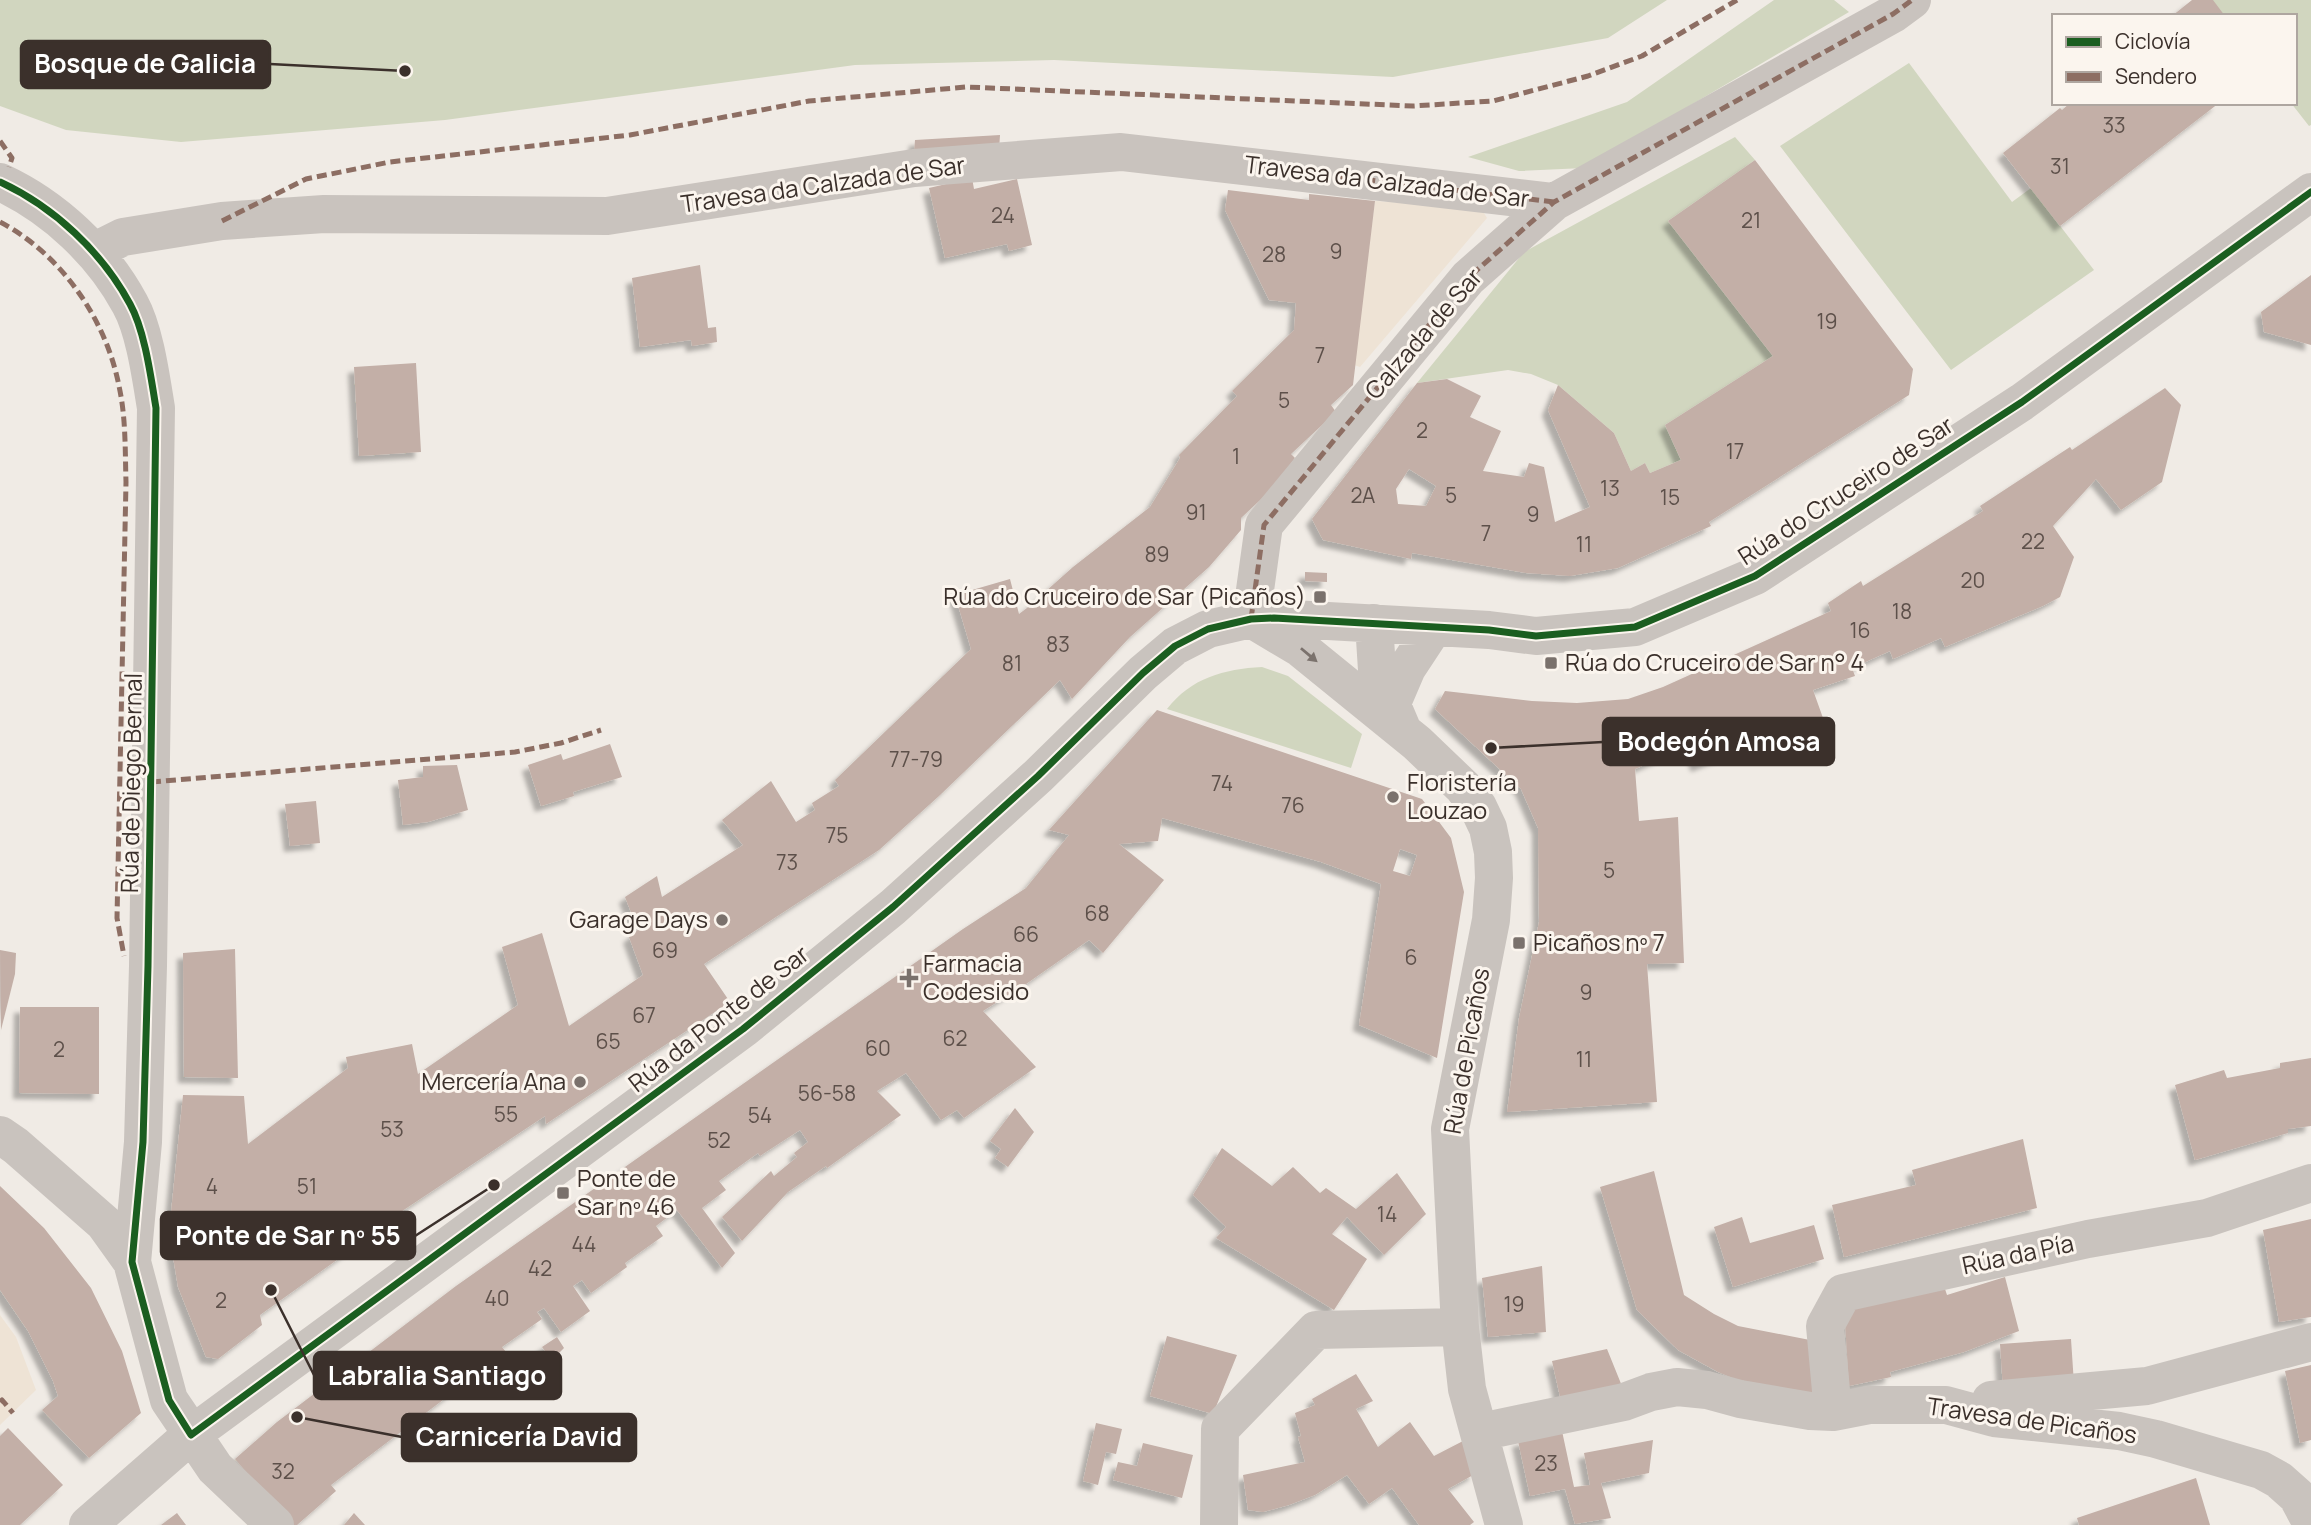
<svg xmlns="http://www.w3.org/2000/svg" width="2311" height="1525" font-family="Manrope,sans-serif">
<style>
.green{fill:#d1d6bf}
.plaza{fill:#eee3d5}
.building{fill:#c3afa7;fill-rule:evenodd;filter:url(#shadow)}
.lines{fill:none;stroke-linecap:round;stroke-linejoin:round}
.minor{stroke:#c9c3be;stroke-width:38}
.quiet{stroke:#8d6e63;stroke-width:5;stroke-dasharray:10 5;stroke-linecap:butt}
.cycleway-casing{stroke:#fbf5ee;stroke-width:11}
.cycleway{stroke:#1b5e20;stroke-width:7}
.oneway{fill:#7b726d}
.poi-dot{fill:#7a716c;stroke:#fbf5ee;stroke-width:2.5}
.labels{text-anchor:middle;stroke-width:6;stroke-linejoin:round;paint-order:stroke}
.number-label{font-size:21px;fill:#5d504a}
.street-label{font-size:24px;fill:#3b302b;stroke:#fbf5ee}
.poi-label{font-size:24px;fill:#3b302b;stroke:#fbf5ee;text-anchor:start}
.leader{fill:none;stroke:#3b302b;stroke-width:2.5}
.callout-dot{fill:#3b302b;stroke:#fbf5ee;stroke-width:2.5}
.callout{fill:#3b302b;stroke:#3b302b;stroke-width:2.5}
.callout-label{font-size:26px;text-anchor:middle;font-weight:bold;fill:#fff}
</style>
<defs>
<filter id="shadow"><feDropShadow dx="-6" dy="6" stdDeviation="2" flood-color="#0004"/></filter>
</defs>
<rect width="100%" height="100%" fill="#f0ebe5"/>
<path class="green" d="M0,0H1667L1608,38L1393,77L1054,60L855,65L445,120L181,142L66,130L0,106Z
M1774,0H1834L1849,12L1584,168L1519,171L1468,157L1627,102Z
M2211,0H2311V125L2309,126L2291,103H2295V16H2223Z
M1909,63L2012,202L2031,188L2094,270L1951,370L1780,146Z
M1735,137L1755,160L1668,221L1773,356L1665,425L1681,460L1650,473L1645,463L1631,471L1614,433L1558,385L1531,374L1508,370L1417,383L1524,252Z
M1262,667L1288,676L1362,734L1351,768L1167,709C1191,678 1224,669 1262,667Z"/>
<path class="plaza" d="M1375,201L1481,208L1487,218L1360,367L1354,365Z
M0,1315L16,1337L36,1390L0,1425Z"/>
<path class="building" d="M2192,0H2213L2225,16H2172Z
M2070,103H2219L2060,226L2003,153L2060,108L2062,110Z
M1000,135L999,150L914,152L915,140Z
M1755,160L1913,369L1909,395L1709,522L1711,526L1618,568L1570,576L1526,573L1412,553L1411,559L1323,540L1312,519L1417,383L1447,379L1481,396L1470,417L1501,431L1483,471L1524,477L1529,463L1544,467L1555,522L1590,507L1548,410L1558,385L1614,433L1631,471L1645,463L1650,473L1681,460L1665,425L1773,356L1668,221ZM1409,469L1436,486L1426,506L1398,504L1396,489Z
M972,178L974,189L1017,179L1032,245L1009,251L1007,244L945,258L929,188Z
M1228,190L1309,200V194L1375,201L1353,385L1331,405L1336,412L1291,454L1295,458L1273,488L1241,518V530L1209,567L1130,637L1072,699L1060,680L939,796L879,850L704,964L730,1002L546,1124L545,1116L369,1233V1237L260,1315L262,1325L218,1359L206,1357L178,1287L169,1232L183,1095L244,1096L248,1144L348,1068L346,1057L412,1044L418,1074L518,1005L502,947L542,933L569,1026L643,975L629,937L638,930L625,897L657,876L662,897L743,845L722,820L771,781L796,822L815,810L812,803L839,786L835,780L971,649L955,595L1010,579L1019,614L1027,608L1073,567L1150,507L1180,458L1179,455L1237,396L1232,391L1294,330L1296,303L1269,300L1225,210Z
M700,265L708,328L716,327L717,342L692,346L691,340L640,347L632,278Z
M2311,275V345L2264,332L2261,312Z
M416,363L421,452L359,456L354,367Z
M2165,388L2181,405L2162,482L2121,510L2096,479L2053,526L2074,557L2060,597L2043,606L1945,647L1941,638L1893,659L1890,651L1852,668L1855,676L1813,690L1823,718L1697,766L1689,746L1635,769L1639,821L1678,817L1684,963L1647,964L1657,1102L1507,1112L1519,1018L1539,922L1538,828L1521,789L1435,709L1445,691L1532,701L1577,703L1628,699L1663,687L1831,611L1828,603L1861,581L1863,586L1983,511L1980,506L2070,447L2072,450Z
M1305,572L1327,573V582L1305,581Z
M1157,710L1422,799L1451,838L1464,892L1437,1058L1359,1025L1381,884L1321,862L1162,818L1158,841L1119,844L1164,880L1103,953L1089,940L1026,984L983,1011L1036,1067L964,1118L957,1110L941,1120L906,1073L877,1091L901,1115L827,1168L826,1166L788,1192L742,1241L722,1217L771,1171L774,1176L797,1157L794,1153L808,1142L800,1130L760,1156L758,1153L719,1181L726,1190L702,1208L735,1253L722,1268L677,1210L656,1226L663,1236L625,1263L627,1267L591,1293L582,1280L573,1286L590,1311L561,1332L544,1308L537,1312L542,1319L502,1347L506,1352L331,1485L336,1491L297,1525H292L235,1459L277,1422L456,1286L963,929L1026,888L1069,835L1049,830ZM1400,849L1417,855L1410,876L1393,871Z
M610,744L622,777L573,792L574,796L541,806L528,765L561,754L563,760Z
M457,765L468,810L428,822L403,825L398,780L423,777V766Z
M316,801L320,843L290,846L285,804Z
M235,949L238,1078L184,1077L183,953Z
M0,950L16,953L15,974L1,1030Z
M20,1007H99V1094L19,1093Z
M2311,1058V1126L2288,1129V1133L2195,1160L2175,1085L2224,1070L2227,1078L2280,1068V1063Z
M1015,1108L1034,1132L1008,1167L995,1158L1001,1149L990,1141Z
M2023,1139L2037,1208L1844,1257L1832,1205L1916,1185L1912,1170Z
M1222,1148L1272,1186L1293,1167L1320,1193L1326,1188L1356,1209L1397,1173L1426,1214L1384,1255L1347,1217L1332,1234L1367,1259L1334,1310L1216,1238L1226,1227L1193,1195Z
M1654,1171L1684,1295L1714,1314L1738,1326L1815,1341L1818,1392L1800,1395L1762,1390L1718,1372L1678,1350L1637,1310L1600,1187Z
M0,1186L44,1228L91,1288L122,1351L141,1413L89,1458L42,1410L58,1396L53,1381L28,1331L0,1290Z
M1742,1217L1750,1243L1814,1225L1824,1259L1733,1287L1714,1227Z
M2311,1219V1317L2279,1322L2263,1230Z
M1542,1266L1546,1332L1488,1337L1482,1278Z
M2005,1277L2019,1331L1964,1352L1890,1372L1891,1377L1849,1386L1845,1322L1854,1303L1942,1280L1947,1295Z
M1167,1336L1237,1355L1213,1414L1150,1396Z
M557,1337L564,1348L552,1360L542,1347Z
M2071,1339L2074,1384L2003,1389L2000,1344Z
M1607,1349L1626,1396L1563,1410L1552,1361Z
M2311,1365V1440L2300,1443L2285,1371Z
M1356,1374L1373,1401L1356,1409L1378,1447L1410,1422L1434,1456L1463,1441L1475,1474L1448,1489L1474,1522L1470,1525H1419L1392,1488L1369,1504L1347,1475L1315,1495L1289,1505L1263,1512L1248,1510L1243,1475L1305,1462L1298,1437L1301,1436L1295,1413L1315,1405L1312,1399Z
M1096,1423L1122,1429L1116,1454L1106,1452L1098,1485L1083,1481Z
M8,1428L63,1485L20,1525H0V1436Z
M1562,1431L1574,1487L1590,1485L1584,1453L1653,1440L1649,1473L1601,1483L1611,1518L1575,1524L1565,1489L1530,1496L1518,1441Z
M1143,1443L1193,1455L1182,1498L1113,1480L1118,1462L1137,1466Z
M2196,1478L2210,1525H2079L2077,1518Z
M177,1513L186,1525H161Z
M354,1513L365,1525H344Z"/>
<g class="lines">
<path class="minor" d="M0,182C54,207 102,252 130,304C145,331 151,378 156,408L148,966L143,1142L132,1262L169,1400L215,1468L275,1525
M95,251L123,237L222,221L324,214L607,216L914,168L1121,152L1554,202
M1251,619L1264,525L1468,278L1554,202L1893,14L1912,0
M1253,620L1300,648L1417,743L1463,787L1478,807L1488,828L1493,852L1494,878L1491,920L1450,1129L1460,1327L1467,1389L1504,1525
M1374,623L1377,670L1402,729
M1392,703L1407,668L1434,627
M0,1135L16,1146L104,1223L132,1262
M1991,1400L2147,1386L2311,1342
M1833,1412L1825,1326L1843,1293L2088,1239L2207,1218L2311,1183
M1480,1432L1624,1402L1651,1392L1677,1387L1707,1390L1740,1399L1810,1411L1833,1412L1869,1405H1946L1994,1418L2119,1431L2156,1439L2261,1470L2279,1480L2297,1496L2311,1522
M88,1525L191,1435L743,1029L893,907L1038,776L1143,673L1175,646L1208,629L1251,619L1274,618L1489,630L1536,636L1635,627L1755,576L2022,402L2311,192
M1219,1525L1220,1429L1316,1330L1460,1327"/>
<path class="quiet" d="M0,141L12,158L9,167
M1261,167L1554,202
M222,221L306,179L390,162L630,135L809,101L966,87L1413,106L1493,101L1588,76L1642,56L1737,0
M0,222C61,254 106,319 119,386C126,418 125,450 126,482L117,918L124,956
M1251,619L1264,525L1468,278L1554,202L1893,14L1912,0
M151,782L515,752L561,743L601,730
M0,1402L2,1400L13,1413"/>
<defs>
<path id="cycleway" d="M0,182C54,207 102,252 130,304C145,331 151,378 156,408L148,966L143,1142L132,1262L169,1400L191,1435L743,1029L893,907L1038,776L1143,673L1175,646L1208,629L1251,619L1274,618L1489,630L1536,636L1635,627L1755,576L2022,402L2311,192"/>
</defs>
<use href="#cycleway" class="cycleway-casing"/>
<use href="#cycleway" class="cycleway"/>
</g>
<defs><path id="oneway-solid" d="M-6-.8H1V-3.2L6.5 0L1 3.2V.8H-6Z" transform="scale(1.75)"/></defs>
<use class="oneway" href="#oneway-solid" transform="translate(1309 655) rotate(40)"/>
<g class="poi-dot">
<rect x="1313" y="590" width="14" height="14" rx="3.5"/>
<rect x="1544" y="656" width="14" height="14" rx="3.5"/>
<circle cx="1393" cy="797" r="7"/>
<circle cx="722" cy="920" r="7"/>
<rect x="1512" y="936" width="14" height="14" rx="3.5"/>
<path d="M905.5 967.5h7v7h7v7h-7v7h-7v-7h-7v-7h7z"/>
<circle cx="580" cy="1082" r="7"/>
<rect x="556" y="1186" width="14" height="14" rx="3.5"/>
</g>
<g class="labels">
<g class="number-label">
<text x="2114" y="133">33</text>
<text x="2060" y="174">31</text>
<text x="1003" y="223">24</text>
<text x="1751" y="228">21</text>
<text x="1336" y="259">9</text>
<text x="1274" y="262">28</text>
<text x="1827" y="329">19</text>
<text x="1320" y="363">7</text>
<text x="1284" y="408">5</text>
<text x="1422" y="438">2</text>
<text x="1735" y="459">17</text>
<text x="1236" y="464">1</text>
<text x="1610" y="496">13</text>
<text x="1363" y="503">2A</text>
<text x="1451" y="503">5</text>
<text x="1670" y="505">15</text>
<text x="1196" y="520">91</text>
<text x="1533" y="522">9</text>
<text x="1486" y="541">7</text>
<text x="2033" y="549">22</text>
<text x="1584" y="552">11</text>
<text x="1157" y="562">89</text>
<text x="1973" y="588">20</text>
<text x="1902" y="619">18</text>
<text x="1860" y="638">16</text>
<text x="1058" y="652">83</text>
<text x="1012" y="671">81</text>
<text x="916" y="767">77-79</text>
<text x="1222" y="791">74</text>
<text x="1293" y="813">76</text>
<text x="837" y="843">75</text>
<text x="787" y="870">73</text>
<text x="1609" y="878">5</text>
<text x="1097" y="921">68</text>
<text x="1026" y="942">66</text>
<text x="665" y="958">69</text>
<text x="1411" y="965">6</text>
<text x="1586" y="1000">9</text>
<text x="644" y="1023">67</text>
<text x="955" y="1046">62</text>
<text x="608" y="1049">65</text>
<text x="878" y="1056">60</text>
<text x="59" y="1057">2</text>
<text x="1584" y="1067">11</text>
<text x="827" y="1101">56-58</text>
<text x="506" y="1122">55</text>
<text x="760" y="1123">54</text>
<text x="392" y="1137">53</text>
<text x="719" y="1148">52</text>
<text x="212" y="1194">4</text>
<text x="307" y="1194">51</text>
<text x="1387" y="1222">14</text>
<text x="584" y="1252">44</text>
<text x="540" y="1276">42</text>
<text x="497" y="1306">40</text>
<text x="221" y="1308">2</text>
<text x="1514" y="1312">19</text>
<text x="1546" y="1471">23</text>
<text x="283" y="1479">32</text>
</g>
<g class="street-label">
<text transform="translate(1387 182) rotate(7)" y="8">Travesa da Calzada de Sar</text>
<text transform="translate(823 185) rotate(-8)" y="8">Travesa da Calzada de Sar</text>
<text transform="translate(1424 334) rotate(-49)" y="8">Calzada de Sar</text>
<text transform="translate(1846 491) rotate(-33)" y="8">Rúa do Cruceiro de Sar</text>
<text transform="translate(132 783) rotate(-89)" y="8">Rúa de Diego Bernal</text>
<text transform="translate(719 1019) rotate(-38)" y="8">Rúa da Ponte de Sar</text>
<text transform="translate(1467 1051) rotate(-80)" y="8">Rúa de Picaños</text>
<text transform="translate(2018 1255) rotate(-12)" y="8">Rúa da Pía</text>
<text transform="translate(2032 1421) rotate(8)" y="8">Travesa de Picaños</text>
</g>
<g class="poi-label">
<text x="1306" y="605" text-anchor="end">Rúa do Cruceiro de Sar (Picaños)</text>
<text x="1565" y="671">Rúa do Cruceiro de Sar n° 4</text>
<text x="1407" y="791">Floristería<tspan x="1407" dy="28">Louzao</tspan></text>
<text x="708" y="928" text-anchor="end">Garage Days</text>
<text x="1533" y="951">Picaños nº 7</text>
<text x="923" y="972">Farmacia<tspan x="923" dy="28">Codesido</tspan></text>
<text x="566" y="1090" text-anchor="end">Mercería Ana</text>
<text x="577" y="1187">Ponte de<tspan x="577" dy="28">Sar nº 46</tspan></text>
</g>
</g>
<path class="leader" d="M405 71L270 64M1491 748L1603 742M494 1185L415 1236M271 1290L314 1375M297 1417L402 1437"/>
<g class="callout-dot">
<circle cx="405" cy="71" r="7"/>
<circle cx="1491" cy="748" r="7"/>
<circle cx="494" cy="1185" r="7"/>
<circle cx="271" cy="1290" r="7"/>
<circle cx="297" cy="1417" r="7"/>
</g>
<g class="callout">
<rect x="21" y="41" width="249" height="47" rx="7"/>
<rect x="1603" y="718" width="231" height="47" rx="7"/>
<rect x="161" y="1212" width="254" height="47" rx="7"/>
<rect x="314" y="1352" width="247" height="47" rx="7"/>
<rect x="402" y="1414" width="234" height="47" rx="7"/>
</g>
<g class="callout-label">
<text x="145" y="73">Bosque de Galicia</text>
<text x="1719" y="751">Bodegón Amosa</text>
<text x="288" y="1245">Ponte de Sar nº 55</text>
<text x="437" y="1385">Labralia Santiago</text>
<text x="519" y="1446">Carnicería David</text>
</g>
<rect x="2052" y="14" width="245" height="91" fill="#fbf5ee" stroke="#aea6a0" stroke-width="2"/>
<rect x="2066" y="37" width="35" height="10" fill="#1b5e20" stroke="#aea6a0" stroke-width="2"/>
<text x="2115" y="49" font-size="21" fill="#3b302b">Ciclovía</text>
<rect x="2066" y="72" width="35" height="10" fill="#8d6e63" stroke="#aea6a0" stroke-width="2"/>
<text x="2115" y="84" font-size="21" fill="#3b302b">Sendero</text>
</svg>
